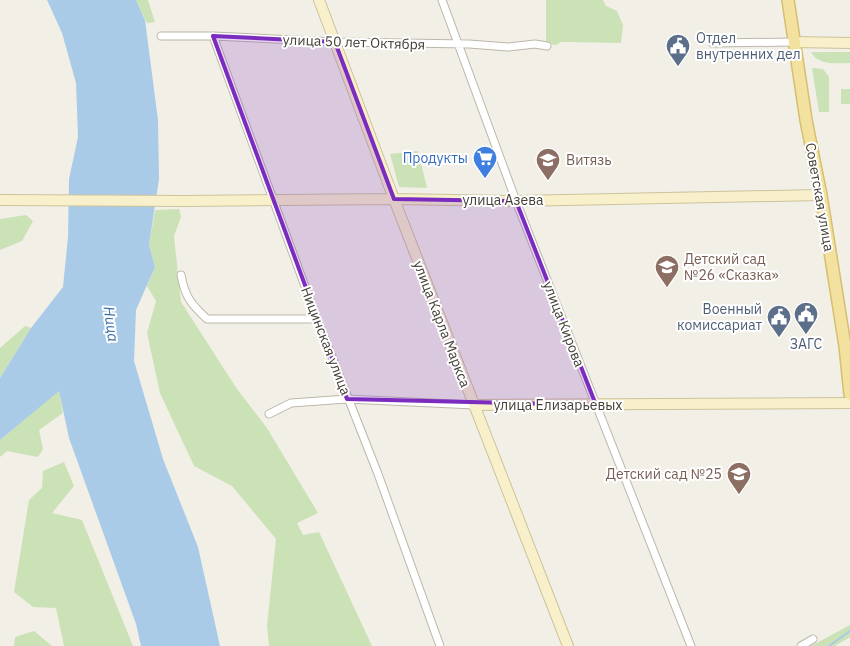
<svg xmlns="http://www.w3.org/2000/svg" width="850" height="646" font-family="'IBM Plex Sans',sans-serif">
<style>
.green{fill:#cae2b5}
.water{fill:#aacbe8}
.lines{fill:none;stroke-linecap:round;stroke-linejoin:round}
.stream{stroke:#aacbe8;stroke-width:2}
.street-casing{stroke:#bcb7ab;stroke-width:9}
.secondary-casing{stroke:#ccc39c;stroke-width:12}
.primary-casing{stroke:#d6bf71;stroke-width:14}
.street{stroke:#fff;stroke-width:7}
.secondary{stroke:#f8f0cb;stroke-width:10}
.primary{stroke:#f3e19f;stroke-width:11}
.marked{fill:#7b2cbf;fill-opacity:0.2;stroke:#7b2cbf;stroke-width:4;stroke-linejoin:round}
.labels{text-anchor:middle;stroke-width:4;stroke-linejoin:round;paint-order:stroke}
.service-label{font-size:14px;fill:#4e5e75;stroke:#fff;text-anchor:start}
.street-label{font-size:14px;fill:#444037;stroke:#fff}
.shop-label{font-size:14px;fill:#366cbe;stroke:#fff;text-anchor:end}
.education-label{font-size:14px;fill:#785e54;stroke:#fff;text-anchor:start}
.water-label{font-size:15px;font-style:italic;fill:#3c71a4;stroke:#fff}
</style>
<rect width="100%" height="100%" fill="#f2efe7"/>
<path class="green" d="M136,0H148L155,22L147,23Z
M546,0H603L606,6L617,11L623,25L621,43L569,42H561L556,45L546,43Z
M811,52H850V63C837,63 818,66 811,52Z
M812,68L823,69L829,77V112H819Z
M841,89H850V104H841Z
M418,151L427,188L399,187L390,154Z
M179,209L181,217L174,236L181,302L237,389L267,428L318,513L297,523L303,535L319,532L372,646H269L267,626L276,539L232,486L194,466L160,393L147,333L156,301L147,286L155,267L149,245L155,210Z
M26,215L33,221L22,241L0,250V219Z
M25,326L31,328L0,378V348Z
M59,390L63,413L39,430L43,449L38,457L7,451L0,457V440Z
M64,462L74,486L52,513L82,520L133,646H64L56,608L33,607L14,592L29,500L42,488L43,471Z
M850,625V637L835,646H811Z
M34,631L52,646H14L15,637Z"/>
<path class="water" d="M47,0H136L145,20L158,120L159,179L149,245L155,267L136,310L134,361L163,459L198,547L220,646H141L136,624L69,438L59,391L0,440V378L31,328L63,287L68,237L69,179L78,137L76,83L62,33Z"/>
<g class="lines">
<path class="stream" d="M829,646L850,631"/>
<defs>
<path id="street" d="M442,0L516,201L691,646
M161,36H213L335,42L469,44L508,47L535,44L547,46
M213,36L317,319L378,474L440,646
M712,43L794,42
M181,275C185,297 191,304 207,319H317
M269,414L291,403L347,399L474,405
M801,646L813,639"/>
<path id="secondary" d="M319,0L394,199L568,646
M794,42L850,43
M0,200L185,201L394,199L516,201L821,195
M474,405L850,403"/>
<path id="primary" d="M788,0L806,120L821,195L845,346L850,394"/>
</defs>
<use href="#street" class="street-casing"/>
<use href="#secondary" class="secondary-casing"/>
<use href="#primary" class="primary-casing"/>
<use href="#street" class="street"/>
<use href="#secondary" class="secondary"/>
<use href="#primary" class="primary"/>
</g>
<path class="marked" d="M213,36L335,42L394,199L516,201L596,405L347,399Z"/>
<defs>
<symbol id="civic-pin" viewBox="-11 -11 22 30"><path d="M0 17L-7.5 6A9.5 9.5 0 1 1 7.5 6Z" fill="#5c6f8a" stroke="#fff"/><path d="M-.6-6.5H3V-4.5H.6V-3L4-1V1h2V6H-6V1h2V-1L-.6-3ZM-1.2 2.5V6h2.4V2.5Z" fill="#fff"/></symbol>
<symbol id="supermarket-pin" viewBox="-11 -11 22 30"><path d="M0 17L-7.5 6A9.5 9.5 0 1 1 7.5 6Z" fill="#3f7fe0" stroke="#fff"/><path d="M-6-5.5h2.5l.6 2H6L4.5 2H-2.5L-4.4-4H-6ZM-1.5 3.2a1.3 1.3 0 1 0 .1 0ZM3 3.2a1.3 1.3 0 1 0 .1 0Z" fill="#fff"/></symbol>
<symbol id="school-pin" viewBox="-11 -11 22 30"><path d="M0 17L-7.5 6A9.5 9.5 0 1 1 7.5 6Z" fill="#8d6e63" stroke="#fff"/><path d="M0-5L7-2L0 1L-7-2ZM-4 1L0 2.5L4 1V4Q0 6-4 4Z" fill="#fff"/></symbol>
</defs>
<g fill-rule="evenodd">
<use href="#civic-pin" x="664" y="32" width="28" height="38"/>
<use href="#supermarket-pin" x="471" y="144" width="28" height="38"/>
<use href="#school-pin" x="534" y="146" width="28" height="38"/>
<use href="#school-pin" x="653" y="253" width="28" height="38"/>
<use href="#civic-pin" x="792" y="300" width="28" height="38"/>
<use href="#civic-pin" x="765" y="303" width="28" height="38"/>
<use href="#school-pin" x="725" y="460" width="28" height="38"/>
</g>
<g class="labels">
<g class="service-label">
<text x="696" y="43">Отдел<tspan x="696" dy="16">внутренних дел</tspan></text>
<text x="762" y="314" text-anchor="end">Военный<tspan x="762" dy="16">комиссариат</tspan></text>
<text x="806" y="349" text-anchor="middle">ЗАГС</text>
</g>
<g class="street-label">
<text transform="translate(354 42) rotate(2)" y="5">улица 50 лет Октября</text>
<text transform="translate(820 197) rotate(80)" y="5">Советская улица</text>
<text x="503" y="205">улица Азева</text>
<text transform="translate(442 324) rotate(69)" y="5">улица Карла Маркса</text>
<text transform="translate(564 324) rotate(69)" y="5">улица Кирова</text>
<text transform="translate(326 341) rotate(69)" y="5">Ницинская улица</text>
<text x="558" y="410">улица Елизарьевых</text>
</g>
<g class="shop-label">
<text x="468" y="163">Продукты</text>
</g>
<g class="education-label">
<text x="566" y="165">Витязь</text>
<text x="684" y="264">Детский сад<tspan x="684" dy="16">№26 «Сказка»</tspan></text>
<text x="722" y="479" text-anchor="end">Детский сад №25</text>
</g>
<g class="water-label">
<text transform="translate(111 324) rotate(82)" y="5">Ница</text>
</g>
</g>
</svg>
